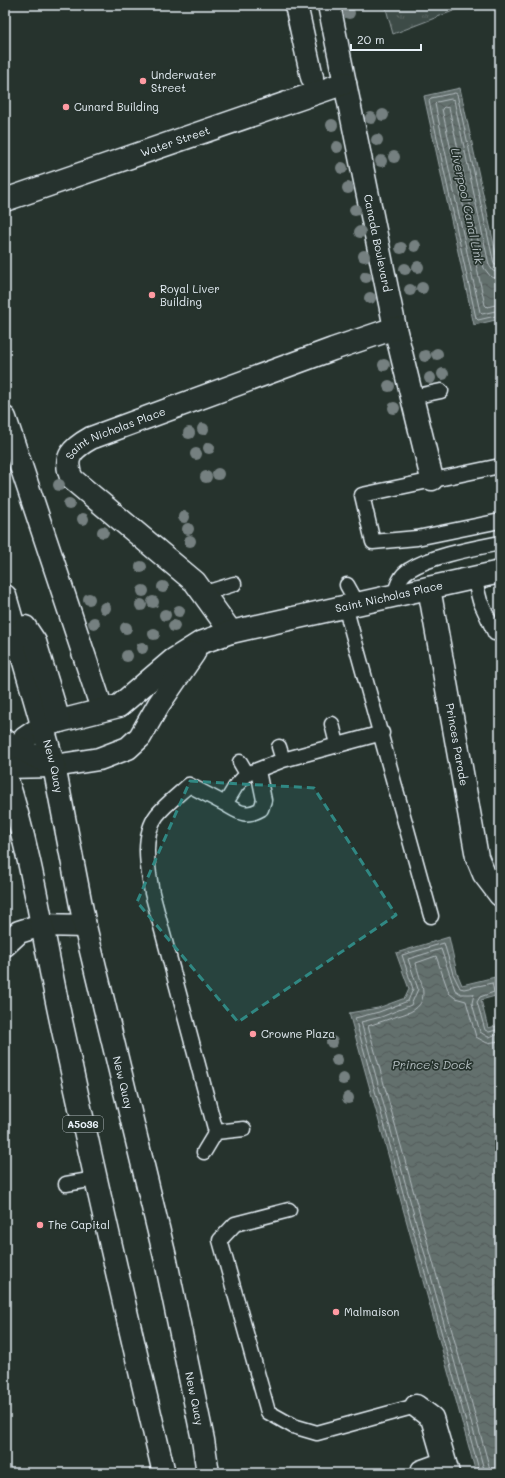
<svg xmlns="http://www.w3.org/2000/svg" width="505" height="1478" font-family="Mali,sans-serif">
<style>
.grass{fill:url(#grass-tufts);stroke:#939ea0}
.water{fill:url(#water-waves);stroke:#98a3a5}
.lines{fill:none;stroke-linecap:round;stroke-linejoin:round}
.shore{stroke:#b3bdc0;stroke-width:1}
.lane-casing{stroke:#e8f1f8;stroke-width:17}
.street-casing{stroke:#e8f1f8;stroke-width:25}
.primary-casing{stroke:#e8f1f8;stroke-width:25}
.highway-casing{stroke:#e8f1f8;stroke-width:25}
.lane{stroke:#26332d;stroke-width:14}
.street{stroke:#26332d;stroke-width:22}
.primary{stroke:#26332d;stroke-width:22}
.highway{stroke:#26332d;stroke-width:22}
.tree{fill:#758080}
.marked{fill:#308883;fill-opacity:0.2;stroke:#308883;stroke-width:3;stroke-dasharray:8 5;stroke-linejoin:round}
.poi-dot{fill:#ff9aa2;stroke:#26332d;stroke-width:1.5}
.labels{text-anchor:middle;stroke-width:3.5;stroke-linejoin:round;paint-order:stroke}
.shield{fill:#26332d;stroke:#aeb8bb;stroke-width:1}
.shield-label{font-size:10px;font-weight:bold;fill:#e8f1f8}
.poi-label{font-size:11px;fill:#e8f1f8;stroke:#26332d;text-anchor:start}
.street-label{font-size:11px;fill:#e8f1f8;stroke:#26332d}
.water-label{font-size:12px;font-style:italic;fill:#b3bdc0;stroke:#26332d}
</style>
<defs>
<pattern id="grass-tufts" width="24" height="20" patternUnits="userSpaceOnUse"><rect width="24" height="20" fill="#3e4b47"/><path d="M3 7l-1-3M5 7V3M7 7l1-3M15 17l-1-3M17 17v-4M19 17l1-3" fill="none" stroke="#5a6562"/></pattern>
<pattern id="water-waves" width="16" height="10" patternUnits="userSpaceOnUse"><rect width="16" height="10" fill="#636f6d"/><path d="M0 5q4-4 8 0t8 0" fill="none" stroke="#535a5a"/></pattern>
</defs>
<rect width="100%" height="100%" fill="#26332d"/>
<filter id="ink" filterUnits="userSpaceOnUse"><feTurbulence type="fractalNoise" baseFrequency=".025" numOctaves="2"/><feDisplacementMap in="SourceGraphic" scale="8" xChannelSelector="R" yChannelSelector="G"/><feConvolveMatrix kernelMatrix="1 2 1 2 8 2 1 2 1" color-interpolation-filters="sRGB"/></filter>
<g filter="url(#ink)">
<path class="grass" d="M385,5H460L461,8L393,34Z"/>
<path class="water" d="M460,88L500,272V319L474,325L424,96Z
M449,937L457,973L462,985L495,977L499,995L481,1000L488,1028L500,1025V1473H476L349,1013L378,1008L405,998L409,989L396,953Z"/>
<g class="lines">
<path class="shore" d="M500,268L494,264L457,94L455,93L431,98L429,101L476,318L478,320L500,315
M500,273L493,271L489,265L454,100L451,99L437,102L435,104L480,312L482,314L500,310
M500,279L491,277L484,268L449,108L444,107L442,109L485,305L487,307L500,304
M480,1473L355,1018L379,1012L408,1001L413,989L402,955L444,943L453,974L460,988L464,989L492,983L494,992L480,997L477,1002L485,1030L489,1032L500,1029
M485,1473L361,1022L381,1017L411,1005L418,989L408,959L441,949L455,990L461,994H474L472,1003L480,1032L488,1037L500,1034
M491,1473L368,1026L410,1012C433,1001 419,980 416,963L436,956L449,993L455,998L466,1001L476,1037L487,1043L500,1041"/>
<defs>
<path id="lane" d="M412,397L441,391
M500,466L362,495L373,542L417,538L500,521
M474,578L480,601L495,633L500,632
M347,585L357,603
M205,593L234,584
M394,596C397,586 400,575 409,570C430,556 475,548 500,543
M345,606L431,916
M332,724L337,744
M279,747L283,760
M240,762L247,774
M225,804C239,812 245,818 261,809L264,800L258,771
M244,1129L216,1132L152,893C148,869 141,836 157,815C166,804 178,795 189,785L225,804L236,786L247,774L283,760L382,733
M204,1152L216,1132
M66,1184L95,1179
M289,1210L235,1224L220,1240L268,1412L293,1426L317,1433L416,1406
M419,1468L444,1459"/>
<g id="street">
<path d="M296,5L312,77"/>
<path id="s1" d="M329,5L395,328L432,479"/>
<path id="s2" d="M5,200L345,83"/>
<path d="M5,418L98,697"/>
<path id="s3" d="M429,588L477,857L484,874L500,895"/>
<path id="s4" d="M231,632L195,582L72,479C62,457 73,448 91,438L333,349L395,328"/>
<path id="s5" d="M44,725L119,706L173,660L200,643L231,632L500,572"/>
<path d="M54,766L99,759L128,748L140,737L159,704L194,653"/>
<path d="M416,1406L432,1418L448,1473"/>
</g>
<path id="primary" d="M5,764L25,738L44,725
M5,767L54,766
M5,945L19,932L41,925L85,926"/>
<g id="highway">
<path id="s6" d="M5,596L54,766L85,926L166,1261L203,1440L208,1473"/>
<path d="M25,627L35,642L59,721"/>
<path d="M5,741L54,766"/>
<path d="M5,774C33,857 44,945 63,1030C95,1178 129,1326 164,1473"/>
</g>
</defs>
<use href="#lane" class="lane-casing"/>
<use href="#street" class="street-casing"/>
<use href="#primary" class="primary-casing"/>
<use href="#highway" class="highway-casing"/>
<use href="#lane" class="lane"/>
<use href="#street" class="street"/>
<use href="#primary" class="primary"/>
<use href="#highway" class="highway"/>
</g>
<g class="tree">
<circle cx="349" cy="13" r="6"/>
<circle cx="383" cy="115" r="6"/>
<circle cx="371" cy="118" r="6"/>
<circle cx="332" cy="125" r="6"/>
<circle cx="377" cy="140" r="6"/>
<circle cx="337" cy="147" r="6"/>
<circle cx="394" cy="157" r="6"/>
<circle cx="381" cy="161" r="6"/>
<circle cx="342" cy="168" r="6"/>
<circle cx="348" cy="188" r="6"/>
<circle cx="355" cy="210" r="6"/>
<circle cx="360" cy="232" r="6"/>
<circle cx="415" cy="246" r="6"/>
<circle cx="401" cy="248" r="6"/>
<circle cx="364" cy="256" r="6"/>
<circle cx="418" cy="267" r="6"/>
<circle cx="405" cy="269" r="6"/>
<circle cx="366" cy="277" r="6"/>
<circle cx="422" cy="288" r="6"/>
<circle cx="410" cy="290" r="6"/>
<circle cx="370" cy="298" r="6"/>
<circle cx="437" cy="354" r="6"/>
<circle cx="425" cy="356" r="6"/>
<circle cx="384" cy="365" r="6"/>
<circle cx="443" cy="374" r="6"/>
<circle cx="430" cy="378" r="6"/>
<circle cx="389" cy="386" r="6"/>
<circle cx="394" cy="408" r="6"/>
<circle cx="203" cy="429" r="6"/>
<circle cx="189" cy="433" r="6"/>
<circle cx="209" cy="448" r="6"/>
<circle cx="196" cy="454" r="6"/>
<circle cx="218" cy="474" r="6"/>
<circle cx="206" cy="477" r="6"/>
<circle cx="59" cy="485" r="6"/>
<circle cx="69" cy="504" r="6"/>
<circle cx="184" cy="517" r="6"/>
<circle cx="83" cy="519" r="6"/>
<circle cx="188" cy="529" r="6"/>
<circle cx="103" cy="532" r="6"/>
<circle cx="190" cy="541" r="6"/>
<circle cx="141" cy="567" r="6"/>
<circle cx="163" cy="587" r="6"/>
<circle cx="143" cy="591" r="6"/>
<circle cx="89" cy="599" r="6"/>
<circle cx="153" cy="602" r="6"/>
<circle cx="141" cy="605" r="6"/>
<circle cx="105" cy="608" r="6"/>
<circle cx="179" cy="611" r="6"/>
<circle cx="165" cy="615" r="6"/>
<circle cx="94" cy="623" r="6"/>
<circle cx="174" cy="626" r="6"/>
<circle cx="126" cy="628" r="6"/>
<circle cx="154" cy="634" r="6"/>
<circle cx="142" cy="648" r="6"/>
<circle cx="127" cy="656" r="6"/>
<circle cx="332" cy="1042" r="6"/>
<circle cx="337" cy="1060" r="6"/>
<circle cx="343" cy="1079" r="6"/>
<circle cx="348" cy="1098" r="6"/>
</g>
</g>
<path class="marked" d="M190,781L314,788L396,915L238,1022L137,902Z"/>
<g class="poi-dot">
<circle cx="143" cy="81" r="4"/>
<circle cx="66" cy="107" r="4"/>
<circle cx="152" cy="295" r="4"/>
<circle cx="253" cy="1034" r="4"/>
<circle cx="40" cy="1225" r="4"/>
<circle cx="336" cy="1312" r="4"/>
</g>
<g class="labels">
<rect class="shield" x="63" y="1116" width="40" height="16" rx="3"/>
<g class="shield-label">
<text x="83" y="1128">A5036</text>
</g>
<g class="poi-label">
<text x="151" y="79">Underwater<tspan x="151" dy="13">Street</tspan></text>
<text x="74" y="111">Cunard Building</text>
<text x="160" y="293">Royal Liver<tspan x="160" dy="13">Building</tspan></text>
<text x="261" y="1038">Crowne Plaza</text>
<text x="48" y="1229">The Capital</text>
<text x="344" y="1316">Malmaison</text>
</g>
<g class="street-label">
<text dy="4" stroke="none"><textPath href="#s2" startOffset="180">Water Street</textPath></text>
<text dy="4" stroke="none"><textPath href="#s1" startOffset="243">Canada Boulevard</textPath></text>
<text dy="4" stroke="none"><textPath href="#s4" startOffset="298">Saint Nicholas Place</textPath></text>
<text dy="4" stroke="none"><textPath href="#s5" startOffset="375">Saint Nicholas Place</textPath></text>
<text dy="4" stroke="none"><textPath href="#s3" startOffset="159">Princes Parade</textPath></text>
<text dy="4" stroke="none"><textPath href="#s6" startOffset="177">New Quay</textPath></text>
<text dy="4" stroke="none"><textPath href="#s6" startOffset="501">New Quay</textPath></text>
<text dy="4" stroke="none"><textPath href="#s6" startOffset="825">New Quay</textPath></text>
</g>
<g class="water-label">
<text transform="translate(467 206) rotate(78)" y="4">Liverpool Canal Link</text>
<text x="432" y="1069">Prince's Dock</text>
</g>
</g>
<rect width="505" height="1478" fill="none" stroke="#26332d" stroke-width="20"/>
<rect x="10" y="10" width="485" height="1458" fill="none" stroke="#e8f1f8" stroke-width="1.5" filter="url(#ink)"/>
<path d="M351 44v6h70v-6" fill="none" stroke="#e8f1f8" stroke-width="2"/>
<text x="357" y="44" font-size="12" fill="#e8f1f8" stroke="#26332d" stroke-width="3" paint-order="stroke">20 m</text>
</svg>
